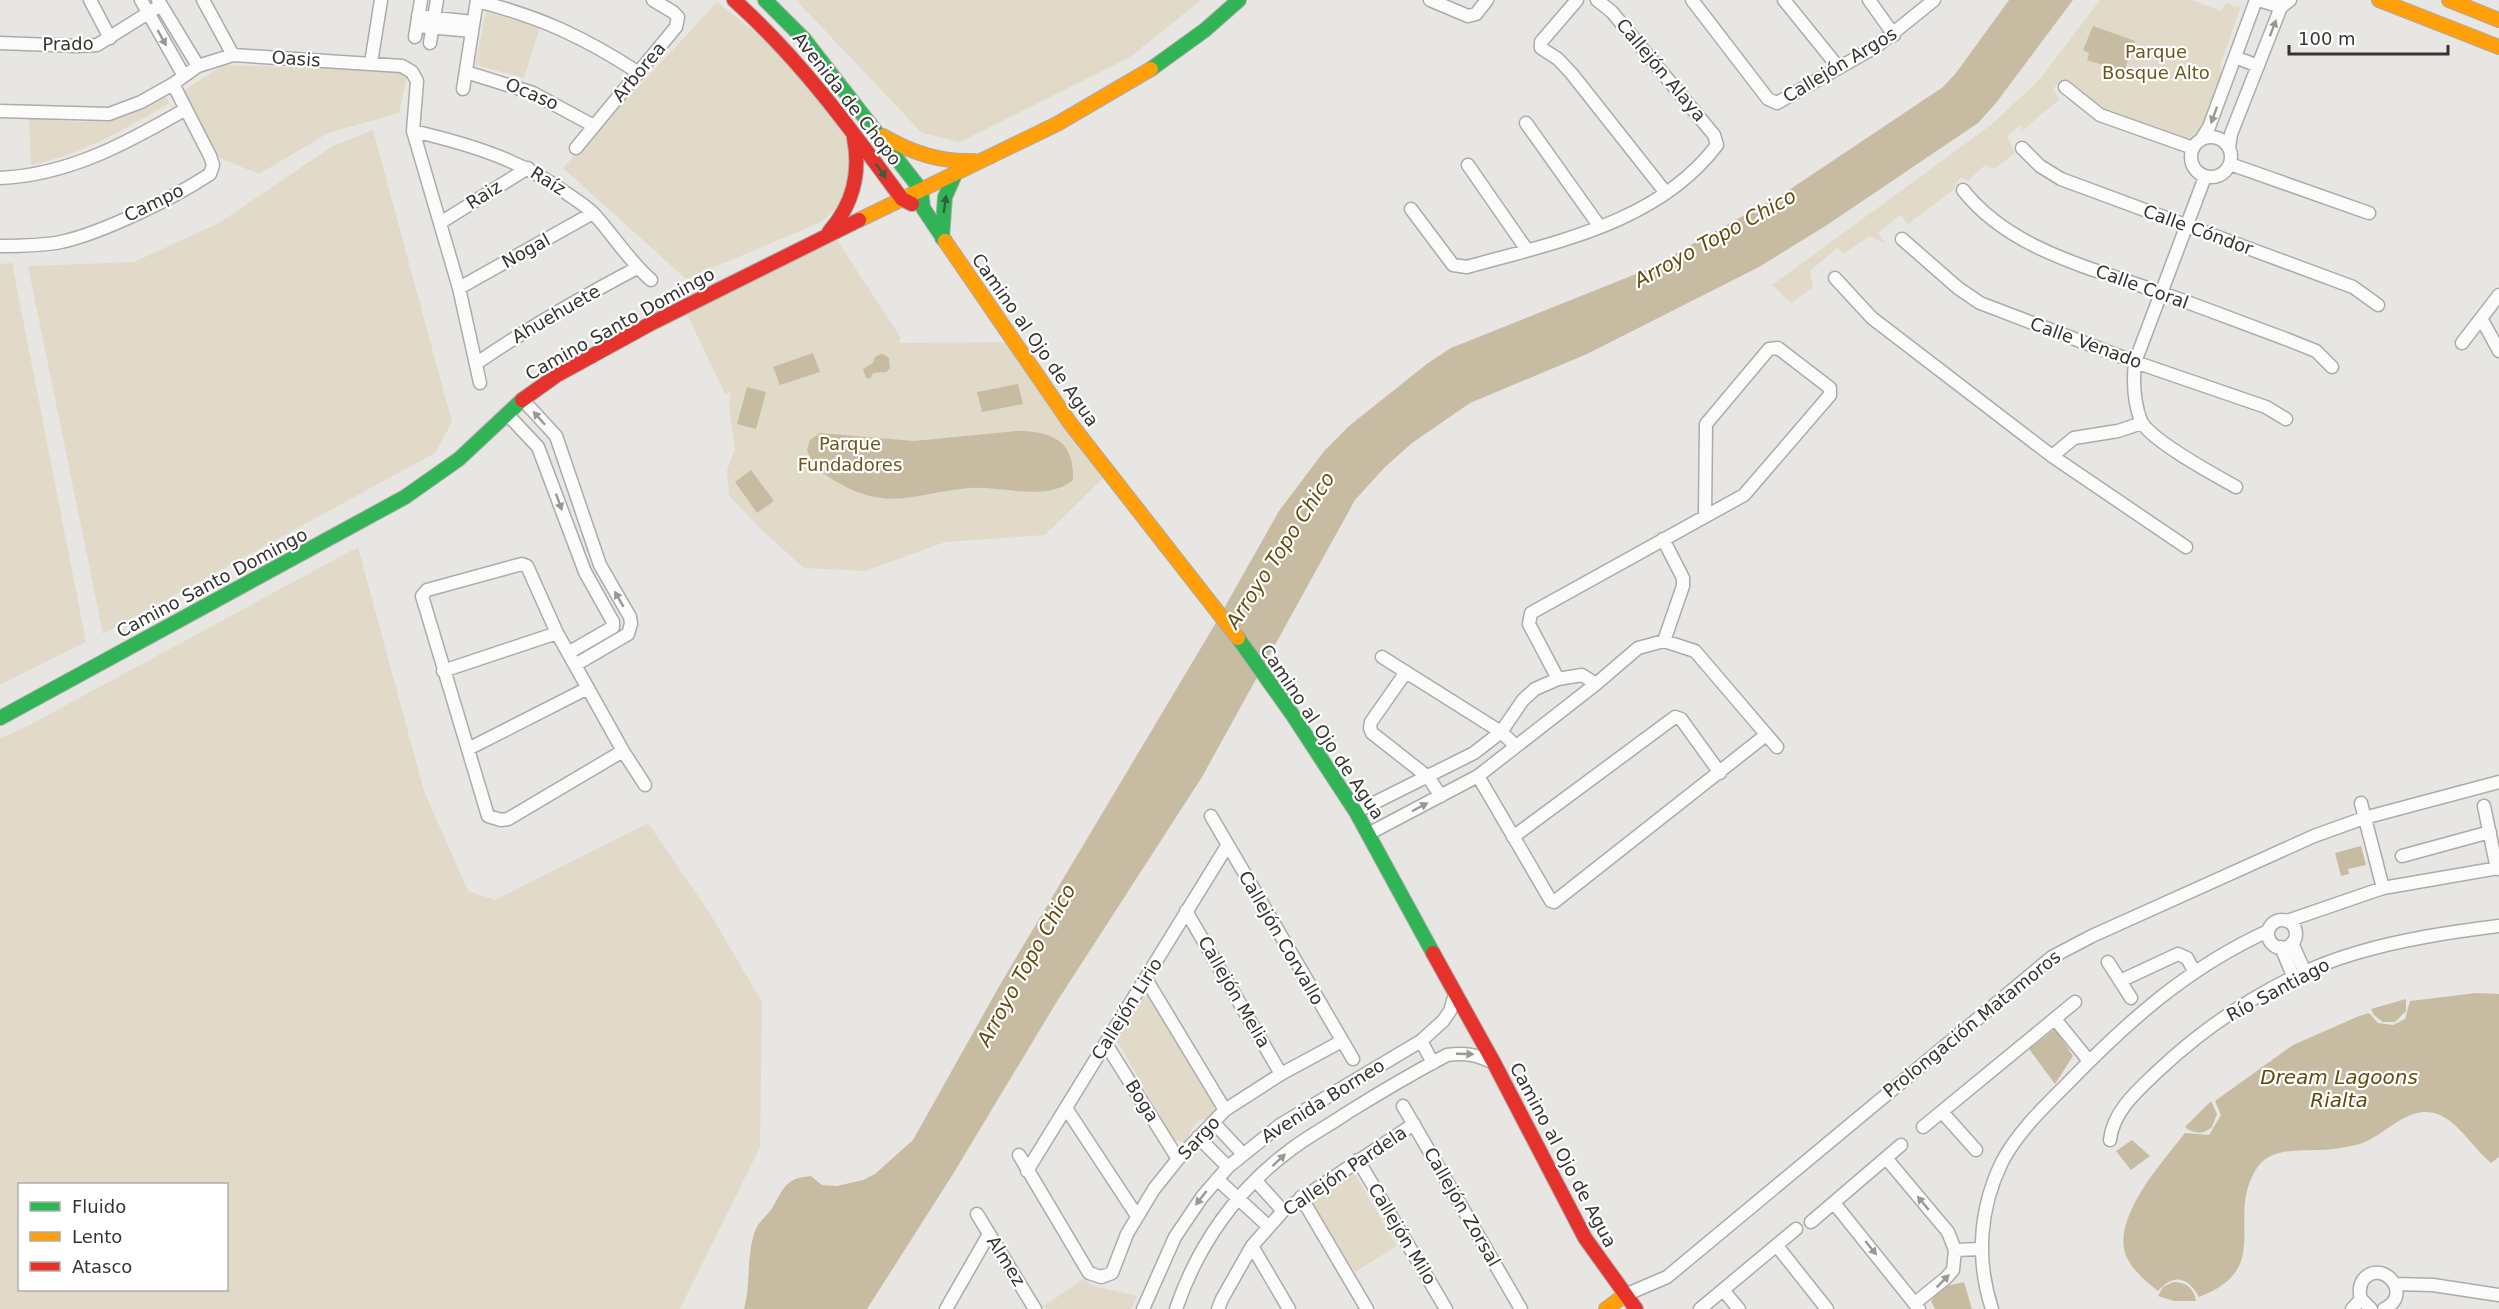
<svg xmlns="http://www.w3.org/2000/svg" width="2499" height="1309" font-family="'DejaVu Sans',sans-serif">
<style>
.green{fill:#e1dac9;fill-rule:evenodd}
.water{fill:#c7bca2}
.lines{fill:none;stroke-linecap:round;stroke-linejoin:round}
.street-casing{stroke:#adaba8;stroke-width:15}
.fast-casing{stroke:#adaba8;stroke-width:16}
.slow-casing{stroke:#adaba8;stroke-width:16}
.jam-casing{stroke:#adaba8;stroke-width:16}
.street{stroke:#fcfbfb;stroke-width:12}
.fast{stroke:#30b455;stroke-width:14}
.slow{stroke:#ff9f0a;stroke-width:14}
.jam{stroke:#e5322d;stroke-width:14}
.oneway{fill:#989896}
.oneway2{fill:#33613e}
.labels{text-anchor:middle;stroke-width:4.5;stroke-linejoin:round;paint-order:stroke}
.street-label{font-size:18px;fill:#353431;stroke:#fff}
.park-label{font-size:18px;fill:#6b551a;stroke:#fff}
.water-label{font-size:20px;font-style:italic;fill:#614b0d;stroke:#fff}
</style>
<rect width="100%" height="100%" fill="#e8e6e2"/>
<path class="green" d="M796,0H1201L1130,57L960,142L922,133Z
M2100,0H2191L2221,11L2226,3L2236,7L2241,6L2220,66L2223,75L2198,138L2192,141L2183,140L2103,109L2075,92L2069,83L2061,80L2053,89L2059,100L2023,130L2020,125L2007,136L2015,153L1994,169L1985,165L1968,181L1961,177L1951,192L1908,224L1900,215L1878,233L1886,244L1869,236L1844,254L1837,248L1810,271L1813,288L1791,303L1772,285L1991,125L2040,79Z
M717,2L773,46L812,88L851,141L853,157L846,187L839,206L821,222L686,279L563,168Z
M486,12L540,27L524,78L475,65Z
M223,65L394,70L407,76L399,113L328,133L259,174L217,157L183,91Z
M165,96L170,103C126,128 81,155 31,165L29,118C55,120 83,124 109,120C130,117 148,105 165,96Z
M373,130L452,422L435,453L103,634L28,266L134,262L219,223L333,146Z
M837,240L901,338L899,343L1013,342L1108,473L1045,535L945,542L865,571L804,568L765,533L729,496L727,470L735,449L729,406L731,392L725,394L686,312Z
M12,263L86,642L0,685V264Z
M358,547L424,791L468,891L495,900L648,823L709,912L762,1002L760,1147L680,1309H0V738L22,729ZM20,1184H226V1290H20Z
M1144,996H1148L1152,1000L1215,1106C1213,1125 1205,1114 1195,1124C1191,1129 1189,1137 1185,1142L1174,1140L1117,1041Z
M1354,1173L1397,1246L1355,1272L1310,1200Z
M1083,1279L1094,1286L1137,1296L1131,1309H1046L1044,1306Z"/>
<path class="water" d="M2009,0H2073L1996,103L1978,123L1827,225L1759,267L1587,354L1470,403L1412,443L1385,467L1355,500L1202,777L1056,1003L953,1174L867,1309H744C751,1284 746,1257 755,1231C759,1220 769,1215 774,1205C785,1185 788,1178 811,1176L822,1185L837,1186L863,1180L875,1174L913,1140L1001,983L1214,626L1279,511L1325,450L1349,426L1428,363L1451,348L1646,270L1786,192L1943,87L1956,73Z
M2093,26L2135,41L2124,72L2087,60L2089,53L2083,50Z
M813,353L820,372L780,385L773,367Z
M883,354L889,358L890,368L886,372L873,373L870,379L866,378L863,369L873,363C874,357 876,355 883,354Z
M1018,384L1023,404L982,412L977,392Z
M747,387L766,392L756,429L737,424Z
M1017,431C1051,431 1075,440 1073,480C1047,502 1002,486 970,488C917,492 889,513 837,482C823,474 812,465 807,450L810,440L820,433L914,441Z
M751,470L774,501L757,513L735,482Z
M2361,846L2366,865L2348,869L2349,874L2341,876L2335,853Z
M2476,993L2499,994V1157L2491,1163C2472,1147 2457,1119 2434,1113C2404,1106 2383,1139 2356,1145C2345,1147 2332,1150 2320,1150C2297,1151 2268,1147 2255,1171C2226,1221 2274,1268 2199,1297C2188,1277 2174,1273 2158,1291C2146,1282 2130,1268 2125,1253C2114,1215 2163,1161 2185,1133L2209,1135L2221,1115L2215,1101L2293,1045L2359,1016L2369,1013L2378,1023L2393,1025L2405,1019L2410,1001Z
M2406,999V1011L2395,1022H2383L2374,1015L2371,1009Z
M2055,1029L2073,1056L2055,1084L2029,1049Z
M2211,1101L2217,1114L2212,1127C2203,1135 2194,1134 2185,1127Z
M2132,1140L2150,1156L2131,1170L2116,1151Z
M1964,1282L1972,1309H1935L1931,1301L1942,1287Z
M2173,1282C2186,1282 2194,1288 2196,1301H2174L2158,1296L2163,1287Z"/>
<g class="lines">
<defs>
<path id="street" d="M90,0L110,38
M141,0L184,76
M158,0L198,66
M203,0L233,55
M1430,0L1468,16L1476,14L1487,0
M1577,0L1541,42V48L1558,59L1572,74L1666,193
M1692,0L1768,99L1777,103L1877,46L1934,0
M1784,0L1839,68
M1869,0L1894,35
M2259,0L2281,7
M477,1C540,17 584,37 639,73
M418,16L473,22
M417,26L472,31
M415,37L421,0
M0,43L78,46L97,45L161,5
M430,43L437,0
M2235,57L2258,66
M371,63L381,0
M466,72L533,93L594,126
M2065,87L2100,115L2193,148
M463,89L477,0
M0,111L109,114L141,102L173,84L198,66L233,55L402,66L412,72L417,81L413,131L459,288L480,383
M1526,123L1600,227
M413,131C469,144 522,160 569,195C578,201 587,207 594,214C614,236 629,261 651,280
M2191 157a20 20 0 1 1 40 0a20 20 0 1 1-40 0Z
M2201,140L2209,127L2256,0
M576,148L676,27L678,17L673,12L653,0
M2022,148L2040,166L2061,179L2353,287L2378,305
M2229,148L2231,134L2281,7L2290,0
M2230,164L2369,213
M1468,165L1527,250
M2205,177L2135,362C2133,381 2134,403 2141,421C2151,441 2215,475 2236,487
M0,178C69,175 127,143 186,109
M1963,190C2011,251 2093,268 2162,293C2204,308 2245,324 2286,339L2316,351L2332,367
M1411,209L1453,265L1467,267C1556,242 1658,223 1717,145L1714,135L1612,12L1597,0
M440,223L528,168
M1902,239L1958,288L1980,303L2135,362L2266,407L2286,419
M0,246C20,246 41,246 61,242C102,233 174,198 210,174L213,165L210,156L173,84
M1835,278L1872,318L2052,456L2186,547
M459,288L593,213
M2481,318L2499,351
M2462,343L2499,295
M477,363C528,328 582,297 637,268
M522,399L556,436L600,565L630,617L631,624L628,634L575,665
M507,414L538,447L585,572L613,622V627L568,653
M2052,456L2074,438L2118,431L2142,423
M1663,539L1683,578V586L1664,641
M1382,657L1501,732L1516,746
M443,671L557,633
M1406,672L1371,722L1370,728L1372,733L1428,777L1441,796
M1558,679L1529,624L1531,613L1744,495L1830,395V388L1778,348L1769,349L1706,424L1705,515
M468,749L588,688
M623,751L508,819L501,820L488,816L422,596L427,590L522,564L527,566L557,633L623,751L645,785
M1478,776L1551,901L1554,902L1766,735
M2361,803L2383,888
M2484,806L2497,869
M1356,812L1474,753L1501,732L1523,700L1535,689L1558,679L1582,675L1596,684
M1211,816L1353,1059
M1368,834L1478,776L1596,684L1638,648L1664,641L1695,651L1777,747
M1513,837L1675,717L1681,719L1720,773
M2402,856L2490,832
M1186,911L1281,1074
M2268 934a14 14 0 1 1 28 0a14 14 0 1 1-28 0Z
M2287,921L2383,888L2499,868
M2292,943L2305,972
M2281,947L2294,978
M2108,962L2131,998
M1146,979L1225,1110
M2120,981L2178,954L2187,958L2194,971
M2055,1019L2089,1061
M1421,1041L1433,1063
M1106,1044L1178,1159
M1403,1106L1521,1309
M1066,1108L1137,1216
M1942,1112L1976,1150
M1213,1122L1242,1153
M1923,1127L2075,1002
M1198,1137L1228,1167
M2110,1140C2113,1111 2138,1090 2158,1071C2213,1019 2284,974 2356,953C2403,939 2451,932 2499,926
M1019,1155L1089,1273L1101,1277L1112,1273L1127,1234L1154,1189L1178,1159L1225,1110L1281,1074L1342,1041
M1886,1158L1948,1232L1955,1250L1953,1270L1946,1278L1915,1303
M1358,1160L1446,1309
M1027,1171L1227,846
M1217,1179L1268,1226
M1256,1181L1283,1211
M1301,1197L1367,1309
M1834,1203L1919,1309
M977,1214L1035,1309
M1811,1222L1901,1145
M1252,1246L1289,1309
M1777,1246L1827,1309
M1955,1250L1981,1249
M2395,1284L2433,1285L2499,1295
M1723,1290L1739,1309
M1625,1295L1667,1277L2052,957L2092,936L2314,836L2364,818L2499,782
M946,1309L989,1234
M1143,1309L1175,1237L1202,1197L1228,1167L1280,1125L1421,1041L1443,1021L1450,1011L1455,994
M1176,1309C1197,1247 1236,1190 1289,1151C1307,1137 1328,1126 1347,1113C1379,1093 1413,1073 1447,1055C1465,1052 1477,1055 1494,1063
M1218,1309L1222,1299L1252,1246L1283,1211L1414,1124
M1700,1309L1796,1229
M1992,1309C1976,1260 1979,1209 2002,1162C2017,1133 2043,1108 2066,1085C2128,1021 2187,968 2268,931
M2352,1309L2361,1299
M2371,1309L2361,1299C2359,1292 2359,1286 2363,1280C2381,1257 2415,1294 2384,1309"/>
<path id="fast" d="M765,0L804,39L921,190L923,208L945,241
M1151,69L1205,30L1239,0
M942,238L945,197L956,172
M1238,638L1292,714L1356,812L1433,953
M0,718L405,497L459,459L522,400"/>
<path id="slow" d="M2379,0L2499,47
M2449,0L2499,20
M883,136C912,153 940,162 974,161
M859,220L1057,124L1151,69
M945,241L1070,423L1238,638
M1606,1309L1625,1295"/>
<path id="jam" d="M734,0C800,59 850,128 902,199L912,204
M829,232C853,204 861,174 854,138
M522,400L557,375L650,324L859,220
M1433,953L1494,1063L1585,1238L1636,1309"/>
</defs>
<use href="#street" class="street-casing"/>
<use href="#fast" class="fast-casing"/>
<use href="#slow" class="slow-casing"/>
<use href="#jam" class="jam-casing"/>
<use href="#street" class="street"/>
<use href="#fast" class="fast"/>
<use href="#slow" class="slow"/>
<use href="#jam" class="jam"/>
</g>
<defs><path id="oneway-solid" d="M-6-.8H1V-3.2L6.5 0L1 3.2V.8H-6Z" transform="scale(1.5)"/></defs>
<g class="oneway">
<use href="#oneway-solid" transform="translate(2273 28) rotate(-69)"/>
<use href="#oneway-solid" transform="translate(162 38) rotate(61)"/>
<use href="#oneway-solid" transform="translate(2214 115) rotate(110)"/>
<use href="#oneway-solid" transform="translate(539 418) rotate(-132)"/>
<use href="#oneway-solid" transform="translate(559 502) rotate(70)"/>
<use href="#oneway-solid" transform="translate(619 599) rotate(-120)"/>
<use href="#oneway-solid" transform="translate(1420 807) rotate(-28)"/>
<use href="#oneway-solid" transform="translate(1465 1054) rotate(2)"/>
<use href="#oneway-solid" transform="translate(1279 1160) rotate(-43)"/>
<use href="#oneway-solid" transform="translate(1201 1198) rotate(128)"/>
<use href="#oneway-solid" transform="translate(1923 1203) rotate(-130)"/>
<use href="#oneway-solid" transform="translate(1871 1248) rotate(51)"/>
<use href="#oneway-solid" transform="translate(1943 1281) rotate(-45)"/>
</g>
<g class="oneway2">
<use href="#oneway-solid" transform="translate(881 171) rotate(54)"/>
<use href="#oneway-solid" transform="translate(945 204) rotate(-82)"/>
</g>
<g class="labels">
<g class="street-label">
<text transform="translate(68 44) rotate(-1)" y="6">Prado</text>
<text transform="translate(296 59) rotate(4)" y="6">Oasis</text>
<text transform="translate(1840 65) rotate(-31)" y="6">Callejón Argos</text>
<text transform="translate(1661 70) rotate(50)" y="6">Callejón Alaya</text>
<text transform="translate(639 72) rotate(-50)" y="6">Arborea</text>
<text transform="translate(532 94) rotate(23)" y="6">Ocaso</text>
<text transform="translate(847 99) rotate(52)" y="6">Avenida de Chopo</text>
<text transform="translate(548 181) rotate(32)" y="6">Raíz</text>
<text transform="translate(484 195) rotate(-32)" y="6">Raiz</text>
<text transform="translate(154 203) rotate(-26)" y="6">Campo</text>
<text transform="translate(2198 230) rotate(20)" y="6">Calle Cóndor</text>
<text transform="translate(526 251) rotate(-29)" y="6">Nogal</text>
<text transform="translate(2142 287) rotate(20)" y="6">Calle Coral</text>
<text transform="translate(556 314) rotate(-30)" y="6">Ahuehuete</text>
<text transform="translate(620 324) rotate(-29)" y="6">Camino Santo Domingo</text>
<text transform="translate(1035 340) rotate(55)" y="6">Camino al Ojo de Agua</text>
<text transform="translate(2086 343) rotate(20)" y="6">Calle Venado</text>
<text transform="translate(212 583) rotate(-28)" y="6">Camino Santo Domingo</text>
<text transform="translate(1322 732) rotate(56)" y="6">Camino al Ojo de Agua</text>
<text transform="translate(1281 938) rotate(60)" y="6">Callejón Corvallo</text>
<text transform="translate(2278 990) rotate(-28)" y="6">Río Santiago</text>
<text transform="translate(1234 992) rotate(60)" y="6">Callejón Melia</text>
<text transform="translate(1127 1009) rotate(-58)" y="6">Callejón Lirio</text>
<text transform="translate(1972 1024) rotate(-39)" y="6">Prolongación Matamoros</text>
<text transform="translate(1142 1101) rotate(58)" y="6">Boga</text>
<text transform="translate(1323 1101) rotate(-32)" y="6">Avenida Borneo</text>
<text transform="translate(1199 1138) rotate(-47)" y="6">Sargo</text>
<text transform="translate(1563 1155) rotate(62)" y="6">Camino al Ojo de Agua</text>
<text transform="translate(1345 1171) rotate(-34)" y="6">Callejón Pardela</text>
<text transform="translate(1462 1207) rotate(60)" y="6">Callejón Zorsal</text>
<text transform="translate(1402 1234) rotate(59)" y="6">Callejón Milo</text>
<text transform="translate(1006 1261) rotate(58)" y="6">Almez</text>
</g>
<g class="park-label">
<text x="2156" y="58">Parque<tspan x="2156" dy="21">Bosque Alto</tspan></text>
<text x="850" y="450">Parque<tspan x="850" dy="21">Fundadores</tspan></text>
</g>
<g class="water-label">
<text transform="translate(1715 238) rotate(-29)" y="7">Arroyo Topo Chico</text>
<text transform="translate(1280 550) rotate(-57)" y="7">Arroyo Topo Chico</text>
<text transform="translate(1026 965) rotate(-61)" y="7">Arroyo Topo Chico</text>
<text x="2339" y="1084">Dream Lagoons<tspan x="2339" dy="23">Rialta</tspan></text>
</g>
</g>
<rect x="18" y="1183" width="210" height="108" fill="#ffffff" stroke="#aeaead" stroke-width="1.5"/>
<rect x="30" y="1202" width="30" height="9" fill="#30b455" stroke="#aeaead" stroke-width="1.5"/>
<text x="72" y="1213" font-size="18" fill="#353431">Fluido</text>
<rect x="30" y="1232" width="30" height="9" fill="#ff9f0a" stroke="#aeaead" stroke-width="1.5"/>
<text x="72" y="1243" font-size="18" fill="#353431">Lento</text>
<rect x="30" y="1262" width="30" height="9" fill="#e5322d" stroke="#aeaead" stroke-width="1.5"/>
<text x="72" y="1273" font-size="18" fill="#353431">Atasco</text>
<path d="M2289 45v9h159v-9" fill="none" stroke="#353431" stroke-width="3"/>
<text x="2298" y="45" font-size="18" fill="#353431" stroke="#ffffff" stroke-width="4.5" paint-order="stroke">100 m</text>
</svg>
